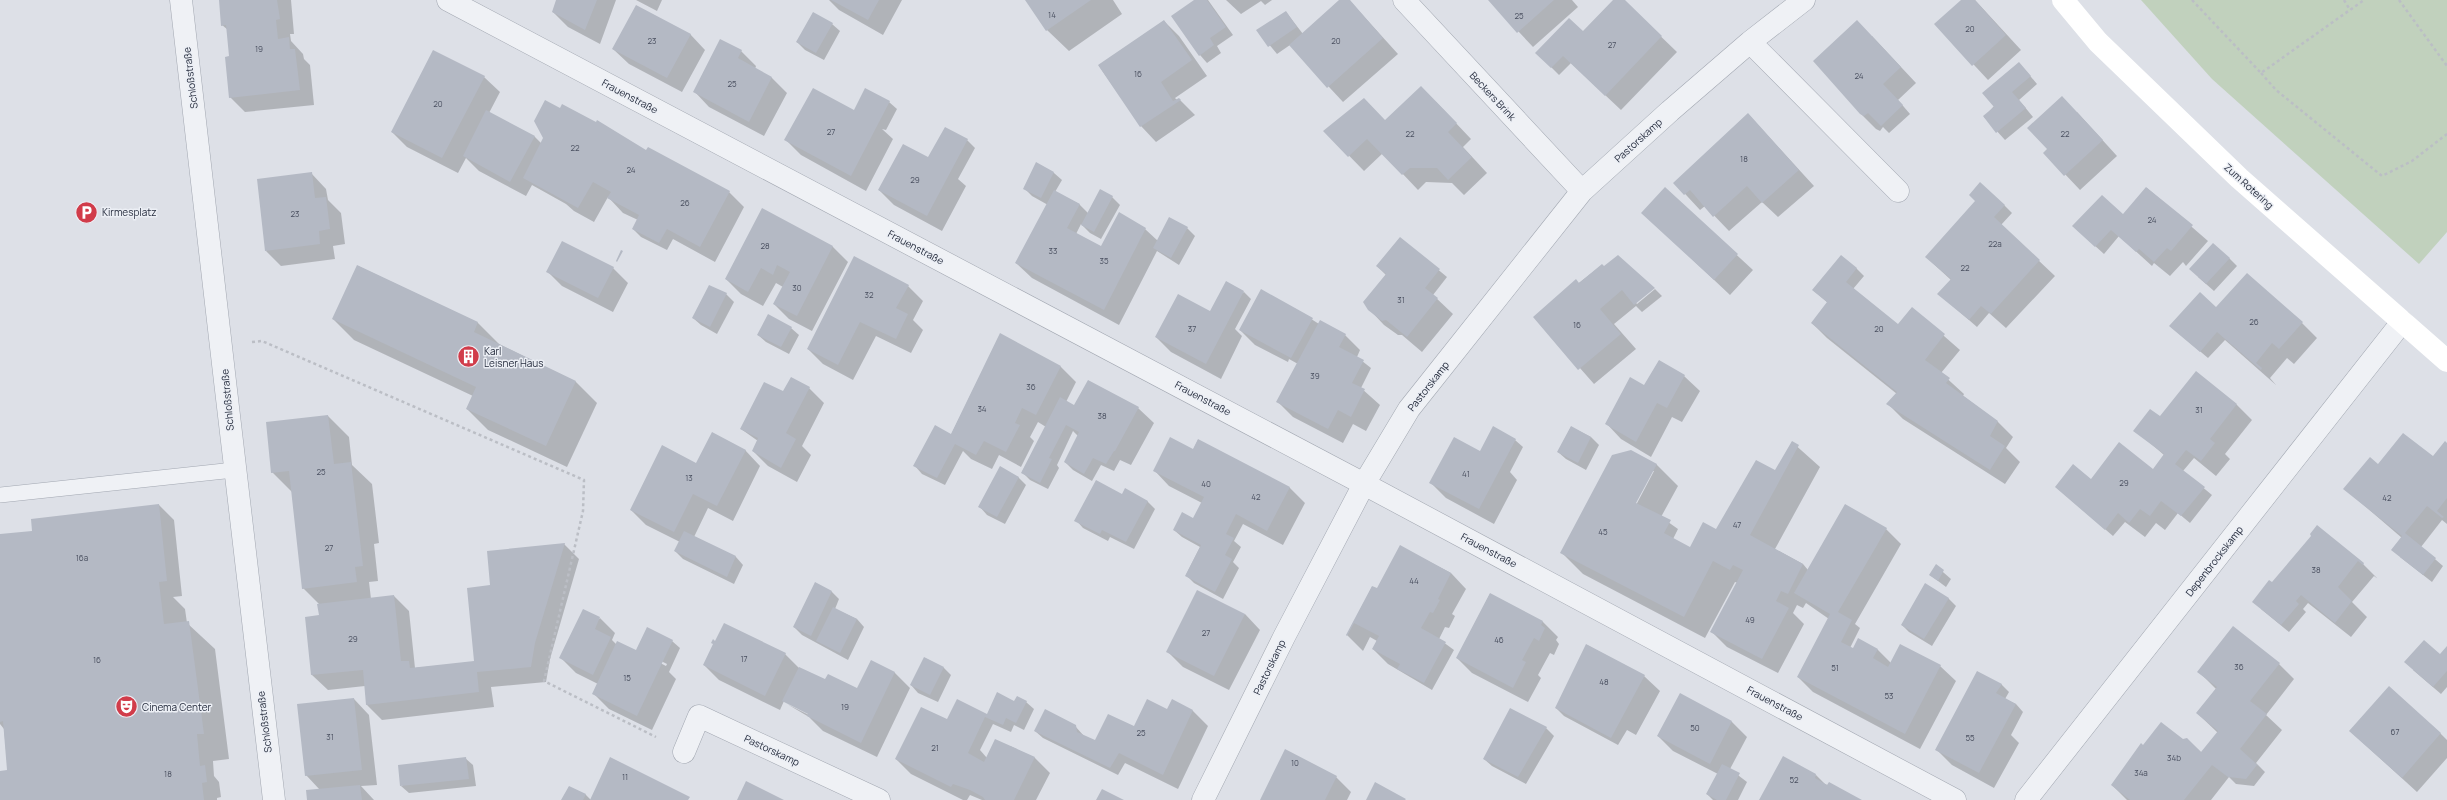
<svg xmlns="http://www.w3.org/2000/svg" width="2447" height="800" font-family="Manrope,sans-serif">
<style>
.green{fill:#c1d1bd}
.shadow{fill:#0003;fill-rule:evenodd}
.building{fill:#b4b9c4}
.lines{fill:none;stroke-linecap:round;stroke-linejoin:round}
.lane-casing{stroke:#a2a7b1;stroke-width:16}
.street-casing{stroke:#a2a7b1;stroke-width:23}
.path{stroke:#bbbec5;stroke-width:2.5;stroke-dasharray:3 3;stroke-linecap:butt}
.lane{stroke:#eff1f5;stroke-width:15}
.street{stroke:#eff1f5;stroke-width:22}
.secondary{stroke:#fff;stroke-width:22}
.labels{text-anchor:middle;stroke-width:3;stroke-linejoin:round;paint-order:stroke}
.number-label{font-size:8px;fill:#4a5060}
.street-label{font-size:10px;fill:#262d3e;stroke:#eceff5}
.poi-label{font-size:10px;fill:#262d3e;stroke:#eceff5;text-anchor:start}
</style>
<rect width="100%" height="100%" fill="#dde0e7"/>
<path class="green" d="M2141,0H2447V232L2419,264L2212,79Z"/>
<path class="shadow" d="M220,0H291L294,34H290L291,41L303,54L304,59L310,65L314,105L245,112L230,97V57L228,30L222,25Z
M558,0H616L600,44L568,27L553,12Z
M636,0H662L657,11Z
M829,0H902L883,35L839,10Z
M1027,0H1113L1122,14L1069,51L1047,30Z
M1196,0H1208L1233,35L1217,46L1221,53L1207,63L1200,55Z
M1226,0H1272L1265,5L1261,1L1241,14Z
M1340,0H1349L1398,54L1343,102L1290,45L1277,54L1258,31L1286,12L1303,34Z
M1489,0H1572L1578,7L1533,47Z
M1614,0H1623L1677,52L1621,110L1571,63L1559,75L1537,53L1583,32Z
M1963,0H1975L2021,50L1988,80L1936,24Z
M1164,21L1179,36L1207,76L1175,98L1177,100L1179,99L1195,115L1156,142L1141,126L1099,66Z
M832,24L840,31L824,60L805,50L797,42Z
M690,34L705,50L682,92L629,64L613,49Z
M1872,36L1916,83L1898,100L1910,114L1889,133L1883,127L1880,131L1876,129L1860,113Z
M741,51L756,66L755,69L772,78L787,93L764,136L709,107L694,91Z
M2026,71L2037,84L2019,100L2033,117L2005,140L1984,117Z
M484,77L500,92L489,113L535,137L542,144L647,151L729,192L744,207L715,262L673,239L667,250L641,237L633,229L638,220L623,213L608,197L594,222L574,211L566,204L532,185L526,196L479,171L466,158L458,173L407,147L392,132Z
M889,102L897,109L886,130L882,129L893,139L866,191L801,155L786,140Z
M1436,102L1471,139L1463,147L1487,173L1464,195L1452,183L1426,182L1418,190L1383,153L1364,171L1325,131L1385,121Z
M2077,112L2117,156L2080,190L2045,153Z
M1748,114L1814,186L1778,217L1762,202L1729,231L1705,206L1700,210L1675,183Z
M967,140L975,148L958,179L966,186L942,231L894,205L879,190Z
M1037,164L1054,173L1062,180L1055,192L1079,204L1088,213L1112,197L1120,205L1101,239L1090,233L1081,224L1076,234L1101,247L1145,229L1158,241L1187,228L1195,236L1179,265L1157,251L1119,325L1032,278L1016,263L1048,205L1032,196L1024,188Z
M311,173L326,189L328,200L341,213L345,244L333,246L335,259L281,266L266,251Z
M2147,188L2208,241L2186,266L2183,262L2170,276L2154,263L2152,266L2119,236L2104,254L2073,226L2123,215Z
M1665,189L1753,270L1730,295L1643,213Z
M2004,205L2012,213L2001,225L2055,276L2006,328L1989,313L1977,327L1939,294L1951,280L1926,257Z
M762,210L833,247L848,262L812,331L789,319L774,304L783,287L776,283L763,306L741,294L726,279Z
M1400,238L1447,277L1433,295L1453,314L1422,352L1402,335H1398L1384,325L1369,309L1386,275L1377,266Z
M2229,258L2237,266L2214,291L2198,277Z
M1602,265L1637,304L1655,289L1662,296L1642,312L1636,306L1614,324L1636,349L1594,384L1535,317Z
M358,266L478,323L499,344L576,382L597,403L567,467L488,430L467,409L473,396L354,340L333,319Z
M613,268L628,283L613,312L562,286L547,271Z
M1856,268L1864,276L1853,289L1898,326L1912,308L1960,350L1941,373L1964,394L1963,396L1998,422L2013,437L2006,448L2020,462L2005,484L1903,419L1888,404L1897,394L1827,338L1812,323L1828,303L1813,290Z
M908,286L923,301L913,320L923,330L911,353L876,336L853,380L823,364L808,349Z
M1244,292L1251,299L1235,329L1242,336L1221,379L1171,352L1156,337L1210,312Z
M726,294L734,302L717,334L701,325L693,318Z
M1294,308L1319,324L1345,335L1360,350L1357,357L1371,368L1361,388L1380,405L1366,431L1353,424L1343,443L1293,417L1278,402L1298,364L1289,359L1288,362L1255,345L1240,330Z
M2217,309L2302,323L2317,338L2294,364L2287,358L2270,378L2276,385L2225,340L2208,358L2170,326Z
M791,328L799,335L789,354L766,342L758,335Z
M1000,335L1061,367L1076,382L1066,402L1073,406L1138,408L1154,423L1131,465L1120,460L1114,471L1101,465L1092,481L1073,470L1065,462L1078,436L1073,431L1057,465L1059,468L1048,489L1030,480L1022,472L1046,427L1038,422L1030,437L1034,441L1021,467L999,455L992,469L971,459L963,451L945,485L922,474L915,466L951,435Z
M1659,361L1684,376L1700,391L1682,422L1672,417L1651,457L1621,439L1606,423L1644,387Z
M2196,373L2237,405L2252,420L2225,454L2230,459L2216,476L2194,458L2183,471L2212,495L2190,523L2178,513L2165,530L2156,523L2145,537L2125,522L2113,536L2056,487L2091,480L2157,474L2164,455L2135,430L2161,418Z
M809,388L824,403L802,446L811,455L797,482L768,466L753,451L758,441L741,429L782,392Z
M328,416L349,437L352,465L372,484L379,543L374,544L378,581L369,582L371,599L394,596L409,611L415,668L474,662L491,586L564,544L579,559L550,659L546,682L491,687L494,707L382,720L367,705L365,686L328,690L312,675L306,618L320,616V605L303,588L292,492L272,472Z
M1571,427L1591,437L1599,445L1586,470L1566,459L1558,452Z
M1198,440L1290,488L1305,503L1283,545L1243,524L1234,541L1241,547L1233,562L1239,568L1223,599L1194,583L1186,575L1200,547L1182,537L1174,530L1194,519L1202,503L1169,486L1154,470L1193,450Z
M1515,440L1523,447L1510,472L1517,480L1494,524L1446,498L1431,483Z
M1792,442L1820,467L1775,549L1803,564L1808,570L1886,529L1901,544L1855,624L1860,628L1850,648L1854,650L1859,640L1878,650L1891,663L1940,666L1956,681L1920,749L1813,692L1798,677L1829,619L1806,603L1803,608L1797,605L1793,613L1804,624L1778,673L1727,647L1712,632L1738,583L1735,582L1705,638L1583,574L1562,553L1656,464L1678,486L1661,517L1678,529L1673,539L1690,548L1717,531L1776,471ZM1652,471H1654L1635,507H1633Z
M2447,444V524L2442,520L2421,547L2443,566L2432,582L2400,557L2402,538L2345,489L2379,466L2436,461Z
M745,450L760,466L733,521L708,508L694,537L736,557L743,565L734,584L683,559L675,551L680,542L646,525L631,510L697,464Z
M1018,477L1026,485L1005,524L987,515L980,507Z
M1122,495L1147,501L1155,509L1134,549L1110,537L1108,541L1083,528L1076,520Z
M159,505L174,520L182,596L173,597L185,609L187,623L215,649L229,759L213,761L214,776L219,782L221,797L217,798V800H0V772L8,771L4,729L0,724V535L33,532Z
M2317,527L2363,564L2378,579L2374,576L2352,602L2367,617L2351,637L2308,603L2303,609L2306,612L2289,632L2261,609L2272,584L2313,536Z
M1401,547L1451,573L1466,589L1452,614L1455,616L1449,628L1445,627L1439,639L1454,650L1432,690L1388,664L1373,649L1377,641L1370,637L1363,651L1347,635L1372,587L1377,590Z
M1936,566L1951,579L1946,587L1930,575Z
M815,584L832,592L839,599L835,609L857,619L864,627L848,660L802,635L794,627Z
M1490,594L1543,622L1558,637L1556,640L1559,644L1554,655L1550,653L1538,675L1541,678L1528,702L1472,673L1457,658Z
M1948,598L1956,606L1932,646L1909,632L1902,625Z
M1245,614L1260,630L1229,690L1183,667L1168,652Z
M600,618L615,633L612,640L617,645L640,653L672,641L680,648L669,672L676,679L652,730L609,709L594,694L598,684L576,673L561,658ZM645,653L667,664L666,666L645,655Z
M2233,628L2279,664L2294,679L2266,715L2282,730L2256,763L2265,772L2254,786L2236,784L2229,777L2211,800H2127L2112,785L2143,746L2187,739L2202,753L2218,733L2197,713L2216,689L2199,672Z
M1587,645L1644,676L1660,691L1636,735L1627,730L1618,745L1564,716L1556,708Z
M2447,647V687L2441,694L2413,670L2440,655Z
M785,654L800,669L824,680L858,689L871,661L895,673L910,688L877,757L823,731L809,717L787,704L809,715V713L784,701L780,710L719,680L704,665Z
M925,658L944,668L951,675L938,702L918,693L911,685Z
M2001,684L2009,692L2005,699L2016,704L2023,712L2011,735L2019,743L1994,788L1952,765L1937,750Z
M1680,695L1732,722L1747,737L1730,769L1747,782L1738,800H1713L1707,794L1718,774L1673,751L1658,736Z
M354,699L369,715L377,785L361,786L374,800H308L320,790L306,775Z
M1172,701L1193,711L1208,726L1178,789L1125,763L1118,775L1043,738L1035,731L1075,726L1084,736L1095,742L1134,728L1168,711Z
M1014,702H1026L1034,709L1024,730L1014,725L1011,732L993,724L980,750L987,758L1010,746L1035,758L1050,773L1036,800H982L970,795L967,800H963L911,774L896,759L948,721L987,715Z
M1546,728L1554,736L1526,784L1492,766L1484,759Z
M2350,731L2440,733L2447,740V758L2417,792Z
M465,758L473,765L476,786L409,793L401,786Z
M1816,775L1825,784L1860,800H1761Z
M1336,777L1351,792L1347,800H1262Z
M569,787L586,795L591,800H562Z"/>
<path class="building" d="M219,0H277L280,19L276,20L278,39L289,37L290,49H295L300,90L229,98L225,57L229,56L226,25L221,26Z
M556,0H597L585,30L552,12Z
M831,0H879L868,20Z
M1025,0H1091L1046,31Z
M1194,0H1207L1226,27L1210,38L1214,45L1199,56L1171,16Z
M1339,0H1350L1383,38L1327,88L1289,45Z
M1488,0H1554L1517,33Z
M1613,0H1625L1662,36L1605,96L1563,56L1551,68L1535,53L1569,18L1583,31Z
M1961,0H1975L2006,35L1972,66L1934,24Z
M636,5L691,34L667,78L612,49Z
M1286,11L1297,27L1268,47L1256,30Z
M813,12L833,23L816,53L796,42Z
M1164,20L1192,60L1161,82L1173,101L1179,98L1181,100L1140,127L1098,65Z
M1857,20L1901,67L1883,84L1903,105L1881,126L1868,113L1864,116L1860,114L1813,61Z
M720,39L742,50L738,58L772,77L749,122L693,92Z
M433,50L485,76L442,158L391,132Z
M2019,62L2031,76L2012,92L2026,108L1996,133L1983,116L1994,107L1982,93Z
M1421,86L1457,123L1448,132L1472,157L1448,180L1437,168H1410L1402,175L1367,139L1348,157L1323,131L1364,98L1385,120Z
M813,88L854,110L865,88L890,101L851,176L784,140Z
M2062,96L2103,140L2064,176L2043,153L2047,149L2027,128Z
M545,100L560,108L562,104L596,122L597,120L646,150L648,147L730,191L700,247L667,229L659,243L632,229L639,215L607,198L611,192L593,182L578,208L523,178L543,138L534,121Z
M486,110L535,136L510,182L463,156Z
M1748,113L1799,170L1762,203L1747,186L1713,217L1690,190L1684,195L1673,183Z
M945,127L968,139L927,216L878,190L903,144L928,157Z
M1036,162L1054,172L1041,198L1023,189Z
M312,172L315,198L326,197L330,229L319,231L320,244L265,251L257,179Z
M1980,182L2005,205L1994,217L2040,260L1991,314L1981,306L1969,320L1937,294L1951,279L1925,257L1975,201L1969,195Z
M1665,187L1738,254L1714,280L1641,213Z
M2146,187L2193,225L2171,251L2167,248L2154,262L2139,249L2136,252L2111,230L2095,247L2072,226L2102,195L2123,214Z
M1100,189L1113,196L1094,232L1081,225Z
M1054,190L1080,204L1067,228L1101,246L1119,212L1146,228L1104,310L1015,263Z
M762,208L833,246L797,316L773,304L790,272L777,265L773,275L761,268L748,292L725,279Z
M1169,217L1188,227L1171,258L1153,248Z
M1400,237L1440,269L1425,288L1438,298L1407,337L1386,320L1382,321L1368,310L1363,302L1386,274L1376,266Z
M562,241L614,267L598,298L546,272Z
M2213,243L2230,258L2206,284L2189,269Z
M621,250L623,251L617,262L616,261Z
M1618,255L1655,288L1634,305L1622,290L1600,309L1621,334L1578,370L1533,317L1576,279L1579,283L1602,264L1604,266Z
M1841,255L1857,268L1846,282L1898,324L1912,307L1945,334L1925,360L1950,378L1946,383L1998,421L1990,436L2005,446L1990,470L1886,404L1897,392L1811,323L1827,302L1812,290Z
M854,256L909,285L896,308L908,314L896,339L860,322L838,365L807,349Z
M357,265L478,322L474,332L576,381L546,446L466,409L476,387L332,319Z
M2247,273L2303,322L2279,349L2272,343L2256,363L2262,368L2261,370L2217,332L2200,352L2169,326L2200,292L2216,307Z
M1226,281L1244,291L1206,364L1155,337L1178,294L1210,311Z
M709,285L727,293L710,327L692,318Z
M1261,289L1313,318L1291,358L1239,330Z
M768,314L792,327L781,347L757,335Z
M1320,320L1346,334L1339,347L1364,360L1352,383L1365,389L1351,417L1338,410L1328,429L1276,402Z
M1000,333L1061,366L1036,415L1022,408L1015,423L1020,425L1006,452L984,441L976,455L955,444L937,478L913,466L935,425L951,434Z
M1659,360L1685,375L1667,408L1657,403L1636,442L1605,424L1630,377L1644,385Z
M2196,371L2237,404L2210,439L2215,443L2201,461L2186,450L2175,464L2205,487L2181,516L2161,501L2150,516L2140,509L2129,523L2118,513L2105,530L2055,487L2073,464L2091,479L2119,442L2153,469L2164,454L2133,431L2150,409L2160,416Z
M791,377L810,387L786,433L796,439L781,468L752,451L758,438L740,429L764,382L783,391Z
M1088,380L1139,407L1115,451H1114L1106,464L1093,458L1084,474L1064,462L1079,432L1066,425L1049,458L1052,459L1040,483L1021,473L1060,397L1074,405Z
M328,415L334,464L351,462L363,566L355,567L357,582L302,589L289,471L271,473L266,422Z
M1493,426L1516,439L1479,509L1429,483L1454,437L1480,451Z
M1571,426L1591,437L1578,463L1557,452Z
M712,432L746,450L717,506L693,494L674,532L630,510L662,445L696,463Z
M2403,433L2433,456L2445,441L2447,443V498L2437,511L2444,517L2442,518L2427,506L2405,533L2436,558L2423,575L2391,550L2402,536L2343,489L2370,457L2378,464Z
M1170,437L1193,449L1198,439L1290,487L1267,531L1236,514L1226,534L1234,538L1225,555L1232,559L1215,592L1185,576L1201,545L1173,530L1182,512L1193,518L1204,497L1153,471Z
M1792,441L1799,445L1750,535L1803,564L1788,594L1781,591L1776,601L1789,608L1762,659L1710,632L1743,570L1733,565L1730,570L1713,561L1684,617L1560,553L1612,455L1631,450L1657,464L1636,503L1671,520L1664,533L1690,547L1703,522L1716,529L1756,460L1775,470Z
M1000,466L1019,477L997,517L978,507Z
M1096,480L1122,494L1125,488L1148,501L1126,542L1102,530L1100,534L1074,521Z
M159,504L167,581L159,582L164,624L189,621L204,734H197L200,766L205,765L207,782L202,783L204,800H0V771L7,770L3,721L0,722V534L32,531L31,519Z
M1845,504L1887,528L1838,612L1852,620L1841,642L1853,648L1858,638L1878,649L1873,658L1888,667L1900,644L1941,665L1905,734L1797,677L1830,614L1794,593Z
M2317,525L2364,563L2363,565L2358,561L2338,587L2352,601L2335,623L2301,595L2296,601L2299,604L2281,625L2252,602L2269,580L2272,582L2311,536L2310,534Z
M684,531L736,556L727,577L674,551Z
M565,543L535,643L531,667L477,672L479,692L366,705L363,670L311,675L305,617L319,615L317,604L394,595L401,661H409L410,668L474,661L467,588L490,585L487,551Z
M1400,545L1451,573L1438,599L1440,600L1433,613L1430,612L1421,628L1446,642L1424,683L1397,669L1400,664L1372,649L1379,636L1354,623L1347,636L1346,635L1372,586L1377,588Z
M1936,564L1944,570L1938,581L1929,575Z
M815,582L832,591L811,636L793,627Z
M1925,583L1949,598L1924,639L1901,625Z
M1197,590L1245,614L1214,676L1166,652Z
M1490,593L1543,621L1541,625L1545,628L1539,641L1534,638L1522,660L1526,662L1513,688L1456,658Z
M833,607L857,619L840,653L816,641Z
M583,609L600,617L595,629L611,637L593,675L559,658Z
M724,623L786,653L765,696L703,665L713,644L711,643L713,639L715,641Z
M2233,626L2280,663L2250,701L2267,714L2240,749L2262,769L2257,765L2246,779L2228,777L2212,765L2184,800H2130L2111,785L2141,743L2143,745L2161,722L2183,739L2187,738L2201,752L2218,731L2196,713L2217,687L2197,672Z
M647,627L673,640L637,716L592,694L617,641L636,650Z
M2424,640L2440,654L2447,646V671L2433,687L2404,662Z
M1586,644L1645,675L1611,738L1555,708Z
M924,657L944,667L930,695L910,685Z
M871,660L895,672L861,743L807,716L808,714L782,701L799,667L825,679L828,674L857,688Z
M1977,671L2002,684L1996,693L2016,704L1979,773L1935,750Z
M2389,686L2441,733L2402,778L2349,731Z
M997,692L1014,701L1017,696L1027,701L1016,723L1006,718L1003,725L985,717L968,753L984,762L995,739L1035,757L1014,800H985L983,797L970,790L953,784L951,787L895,759L921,707L947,719L957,699L987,714Z
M1680,693L1732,721L1710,764L1657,736Z
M354,698L362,770L305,776L297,704Z
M1147,699L1167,709L1172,699L1193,710L1163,775L1119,753L1110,768L1034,731L1045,709L1076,725L1077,732L1095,740L1108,714L1134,726Z
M1510,708L1547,727L1518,777L1483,759Z
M1285,749L1337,776L1325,800H1260Z
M1783,756L1816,774L1815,778L1827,785L1829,782L1862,800H1759Z
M466,757L469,779L400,786L398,765Z
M610,757L690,797L688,800H590Z
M1722,764L1740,773L1726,800H1717L1706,794Z
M746,781L784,800H737Z
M1375,782L1406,799L1405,800H1366Z
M360,785L362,800H307L306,790Z
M569,786L586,794L583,800H561Z
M1102,789L1124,800H1096Z"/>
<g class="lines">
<defs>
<path id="lane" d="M0,495L234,470"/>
<path id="street" d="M181,0C213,267 241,533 274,800
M448,0L1364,484L1955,800
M1404,0L1582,191
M1750,42L1898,191
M684,752L699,716L879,800
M1203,800L1284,637L1364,484L1409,409L1582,191L1670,111L1750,42L1804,0
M2026,800L2402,322"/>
</defs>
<use href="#lane" class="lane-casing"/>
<use href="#street" class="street-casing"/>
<path class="path" d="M2192,0L2261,73L2364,0
M2344,0L2350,10
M2399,0L2447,66
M2261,73L2276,90L2382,176L2412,161L2447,134
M252,342L262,341L584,480L583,511L544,681L656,737"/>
<use href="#lane" class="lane"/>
<use href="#street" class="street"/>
<path class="secondary" d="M2063,0L2098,42L2239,178L2447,361"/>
</g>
<defs>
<symbol id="parking-disc" viewBox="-11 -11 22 22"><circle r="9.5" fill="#d13c4a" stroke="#eceff5"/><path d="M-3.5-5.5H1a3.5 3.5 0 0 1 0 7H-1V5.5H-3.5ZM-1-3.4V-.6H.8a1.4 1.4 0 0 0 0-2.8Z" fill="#fff"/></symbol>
<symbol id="building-disc" viewBox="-11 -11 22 22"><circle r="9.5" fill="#d13c4a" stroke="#eceff5"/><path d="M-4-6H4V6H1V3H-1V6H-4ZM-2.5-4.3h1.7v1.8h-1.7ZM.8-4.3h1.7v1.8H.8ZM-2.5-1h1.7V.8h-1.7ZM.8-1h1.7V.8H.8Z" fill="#fff"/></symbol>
<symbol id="theatre-disc" viewBox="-11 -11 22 22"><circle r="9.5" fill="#d13c4a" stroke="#eceff5"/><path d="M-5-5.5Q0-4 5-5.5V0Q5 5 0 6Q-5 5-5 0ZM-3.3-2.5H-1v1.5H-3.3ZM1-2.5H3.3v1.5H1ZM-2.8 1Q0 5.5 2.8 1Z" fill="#fff"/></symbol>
</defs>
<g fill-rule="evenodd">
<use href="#parking-disc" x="74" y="200" width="25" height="25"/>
<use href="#building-disc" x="456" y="344" width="25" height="25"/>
<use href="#theatre-disc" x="114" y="694" width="25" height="25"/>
</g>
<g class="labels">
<g class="number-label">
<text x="1052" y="18">14</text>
<text x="1519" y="19">25</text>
<text x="1970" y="32">20</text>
<text x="652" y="44">23</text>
<text x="1336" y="44">20</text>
<text x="1612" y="48">27</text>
<text x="259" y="52">19</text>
<text x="1138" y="77">16</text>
<text x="1859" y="79">24</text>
<text x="732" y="87">25</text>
<text x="438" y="107">20</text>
<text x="831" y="135">27</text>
<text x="1410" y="137">22</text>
<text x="2065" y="137">22</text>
<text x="575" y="151">22</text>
<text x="1744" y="162">18</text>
<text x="631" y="173">24</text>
<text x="915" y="183">29</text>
<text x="685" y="206">26</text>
<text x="295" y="217">23</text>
<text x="2152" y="223">24</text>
<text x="1995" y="247">22a</text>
<text x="765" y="249">28</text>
<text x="1053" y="254">33</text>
<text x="1104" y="264">35</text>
<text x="1965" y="271">22</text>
<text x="797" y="291">30</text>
<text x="869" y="298">32</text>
<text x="1401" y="303">31</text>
<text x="2254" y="325">26</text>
<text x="1577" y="328">16</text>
<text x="1192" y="332">37</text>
<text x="1879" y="332">20</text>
<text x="1315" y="379">39</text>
<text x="1031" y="390">36</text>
<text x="982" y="412">34</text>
<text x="2199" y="413">31</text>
<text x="1102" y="419">38</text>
<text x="321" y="475">25</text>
<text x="1466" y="477">41</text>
<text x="689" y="481">13</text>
<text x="2124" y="486">29</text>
<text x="1206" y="487">40</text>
<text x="1256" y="500">42</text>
<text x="2387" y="501">42</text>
<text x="1737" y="528">47</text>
<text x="1603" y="535">45</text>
<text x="329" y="551">27</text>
<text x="82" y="561">16a</text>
<text x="2316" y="573">38</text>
<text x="1414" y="584">44</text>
<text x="1750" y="623">49</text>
<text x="1206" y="636">27</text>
<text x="353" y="642">29</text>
<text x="1499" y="643">46</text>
<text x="744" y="662">17</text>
<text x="97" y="663">16</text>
<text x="2239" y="670">36</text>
<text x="1835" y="671">51</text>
<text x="627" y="681">15</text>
<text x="1604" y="685">48</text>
<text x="1889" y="699">53</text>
<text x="845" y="710">19</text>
<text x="1695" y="731">50</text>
<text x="2395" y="735">67</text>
<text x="1141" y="736">25</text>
<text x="330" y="740">31</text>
<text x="1970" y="741">55</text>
<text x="935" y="751">21</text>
<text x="2174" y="761">34b</text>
<text x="1295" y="766">10</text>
<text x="2141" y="776">34a</text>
<text x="168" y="777">18</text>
<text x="625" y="780">11</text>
<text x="1794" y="783">52</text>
</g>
<g class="street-label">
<text transform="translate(190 78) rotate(-97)" y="4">Schloßstraße</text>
<text transform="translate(630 96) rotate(28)" y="4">Frauenstraße</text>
<text transform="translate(1493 96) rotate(47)" y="4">Beckers Brink</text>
<text transform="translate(1638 140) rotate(-42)" y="4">Pastorskamp</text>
<text transform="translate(2249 186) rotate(42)" y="4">Zum Rotering</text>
<text transform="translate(916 247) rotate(28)" y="4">Frauenstraße</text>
<text transform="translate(1428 386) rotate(-52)" y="4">Pastorskamp</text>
<text transform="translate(1203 398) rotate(28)" y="4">Frauenstraße</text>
<text transform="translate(227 400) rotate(-95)" y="4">Schloßstraße</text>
<text transform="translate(1489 550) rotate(28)" y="4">Frauenstraße</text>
<text transform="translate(2214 561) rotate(-52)" y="4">Depenbrockskamp</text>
<text transform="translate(1269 667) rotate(-64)" y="4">Pastorskamp</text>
<text transform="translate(1775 703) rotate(28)" y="4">Frauenstraße</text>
<text transform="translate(264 722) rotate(-97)" y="4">Schloßstraße</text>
<text transform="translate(772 750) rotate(25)" y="4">Pastorskamp</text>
</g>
<g class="poi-label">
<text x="102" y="216">Kirmesplatz</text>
<text x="484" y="355">Karl<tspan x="484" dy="12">Leisner Haus</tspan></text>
<text x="142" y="711">Cinema Center</text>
</g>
</g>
</svg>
